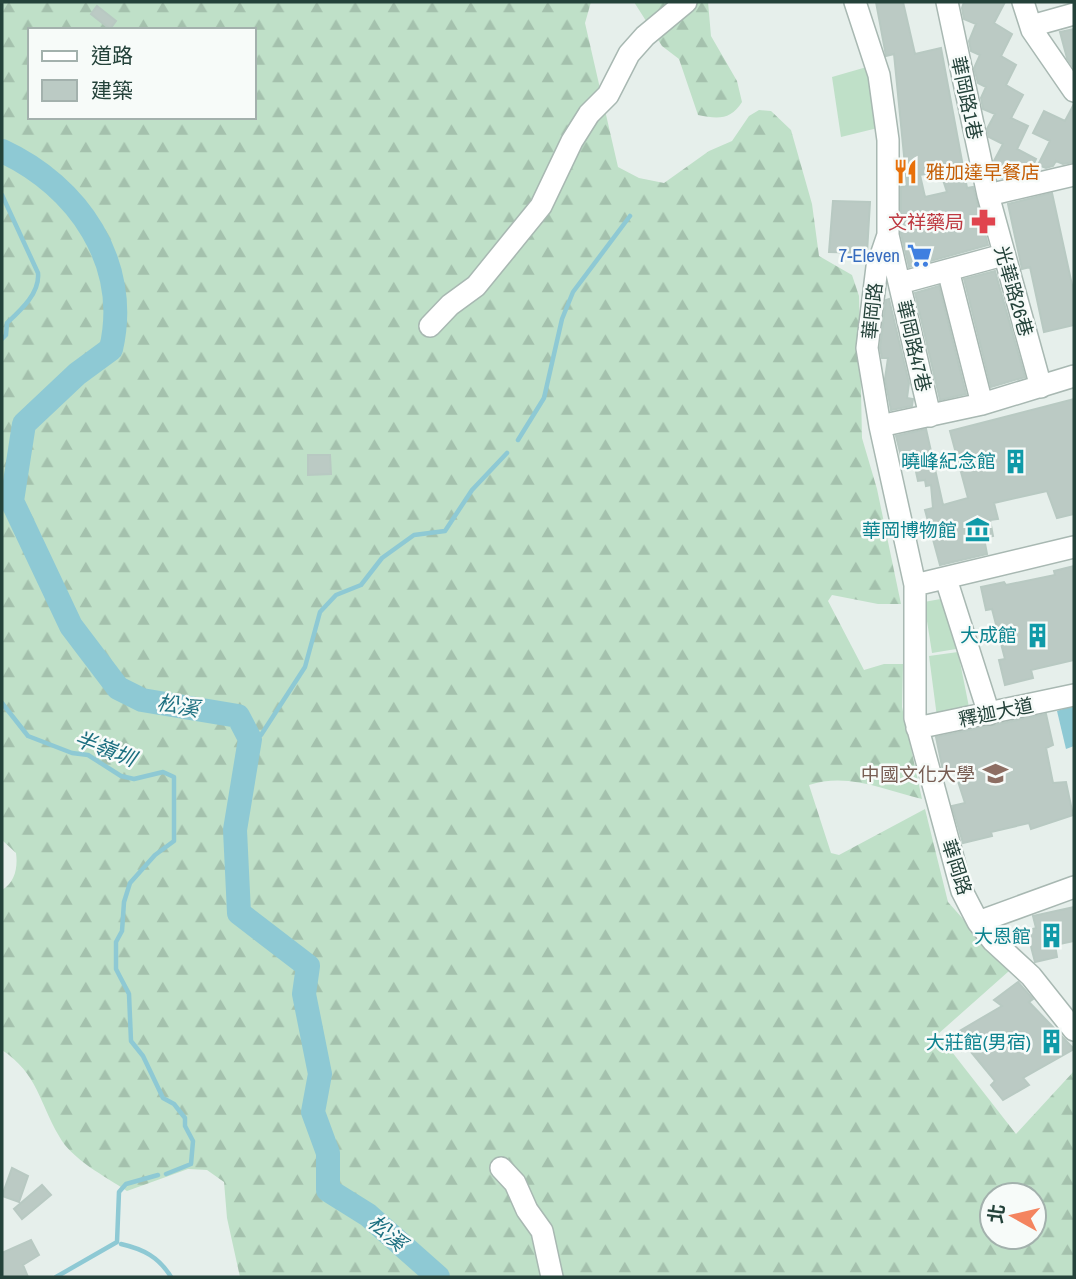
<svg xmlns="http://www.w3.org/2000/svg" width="1076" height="1279" font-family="'Archivo Narrow','Noto Sans TC',sans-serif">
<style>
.forest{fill:url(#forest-firs);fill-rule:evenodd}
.garden{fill:#bfe0c8}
.water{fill:#8ec9d4}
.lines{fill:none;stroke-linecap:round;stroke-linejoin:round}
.stream{stroke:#8ec9d4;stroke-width:4.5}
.river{stroke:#8ec9d4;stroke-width:24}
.building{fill:#bbcac4;stroke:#b8c9c2;stroke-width:2;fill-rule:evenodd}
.minor-casing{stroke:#a8b8b2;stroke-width:24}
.minor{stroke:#fff;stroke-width:21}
.labels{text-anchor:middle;stroke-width:5;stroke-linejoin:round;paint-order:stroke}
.street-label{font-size:19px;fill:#24423a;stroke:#f7fbf9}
.food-label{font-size:19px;fill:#c56008;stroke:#f7fbf9;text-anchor:start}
.health-label{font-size:19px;fill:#be3a42;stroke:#f7fbf9;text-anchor:end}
.shop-label{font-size:19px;fill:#366cbe;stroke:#f7fbf9;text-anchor:end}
.culture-label{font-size:19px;fill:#0d838f;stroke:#f7fbf9;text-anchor:end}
.education-label{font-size:19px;fill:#785e54;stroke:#f7fbf9;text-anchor:end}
.water-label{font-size:21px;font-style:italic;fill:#1c6f80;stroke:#f7fbf9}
</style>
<defs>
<pattern id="forest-firs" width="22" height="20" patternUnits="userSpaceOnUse" patternTransform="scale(1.75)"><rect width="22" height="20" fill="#bfe0c8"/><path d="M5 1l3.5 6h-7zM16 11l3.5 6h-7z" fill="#a4c1ad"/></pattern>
</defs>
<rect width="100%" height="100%" fill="#e6efeb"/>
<path class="forest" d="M2,2H591L585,23L618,167L639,178L664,183L709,151L732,141L749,116L759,110L771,111L791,130L812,204L819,256L852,275L859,296L862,438L877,489L901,604H878L832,595L828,601L864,670L884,664H903L902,707L922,799C884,790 848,772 809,785L831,853L839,855L925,809L948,902L1009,971L938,1034L1016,1134L1074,1071V1277H240L227,1218L224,1182L207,1170L188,1169L127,1191C105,1176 72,1160 59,1136C39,1102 38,1074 2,1050V890C15,883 18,867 16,853L2,840ZM30,30H254V117H30ZM992,1195H1034V1237H992Z
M634,2H708L711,36L737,81L742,102C731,120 718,119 698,115L679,59L662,46Z"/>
<path class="garden" d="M884,62L894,124L841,137L832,77Z
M946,598L956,649L932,653L924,602Z
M958,652L970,712L937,717L929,656Z"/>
<path class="water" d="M1074,705V746L1066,749L1057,711Z"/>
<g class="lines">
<path class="stream" d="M2,195L38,273C40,293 21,310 7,323L6,335L2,339
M518,440L544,398L562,319L573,292L630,216
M2,703L28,736L72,753L88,755L121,776L134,779L163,772L174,777V841L155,855L130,883L124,902L122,931L116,942V969L129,994L131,1041L143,1056L163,1098L174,1104L185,1118V1126L193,1141L191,1164L166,1174
M250,739L261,735L305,667L320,612L336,595L361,585L382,558L414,535L445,531L472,490L507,453
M121,1244C143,1249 159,1257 171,1277
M56,1277L117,1242L119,1192L126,1184L158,1175"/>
<path class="river" d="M2,151C78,186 131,263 111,349L77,374L24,424L12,501L71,626L118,688L142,700L238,716L250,739L235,830L239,913L308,966L304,994L320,1074L313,1112L328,1153V1190L368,1215L438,1277"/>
</g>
<path class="building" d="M876,2H903L915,54L941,48L967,188L973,187L988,245L909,267L901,234V187L907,186L894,54L886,56ZM940,171L947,192L925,197L920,175Z
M964,2H1005L994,23L1012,34L1001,56L1016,65L1006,85L1023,95L1011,118L1028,126L1017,149L1036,159L1030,172L1015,175L1006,170L1002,178L997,176L994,161L1003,144L989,137L987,129L995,114L983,109L981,98L986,87L978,83L974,68L980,55L971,51L969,41L976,24L964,19L962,8Z
M97,6L116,21L110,29L91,14Z
M1074,29V68L1067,58L1060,32Z
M1074,104V162L1063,164L1056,161L1053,166L1046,168L1038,165L1050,141L1033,133L1044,111L1065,121Z
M1052,193L1074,294V325L1044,332L1030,267L1022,269L1008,204Z
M833,201L870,202L867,253L829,252Z
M995,271L1025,377L991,387L964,279Z
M939,286L966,394L940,400L915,293Z
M889,299L909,383L907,398L913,399L912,406L891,410L885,379L888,358H882L880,348L886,300Z
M1074,399V514L1057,518L1047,491L994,503L998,519L990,520L993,536L984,538L987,554L940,565L925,510L933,508L931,485L926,486L925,480L918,481L913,458L902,460L896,436L926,429L943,505L968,498L950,431Z
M308,455H330L331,474L308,475Z
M1074,566V660L1031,670L1033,678L1005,685L999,660L1005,659L992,609L986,610L981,587L1004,582L1006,585L1055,575L1054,571Z
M1046,714L1053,745L1046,748L1053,783L1066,782L1073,815L1031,829L1029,823L991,832L992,836L963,843L952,806L965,803L954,769L943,771L936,737Z
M1074,907V941L1055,945L1057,957L1035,962L1027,931L1036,928L1033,916Z
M1018,982L1033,999L1029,1002L1074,1049L1023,1078L1029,1085L1003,1100L991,1085L995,1081L967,1047L962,1051L951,1036L1002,1006L994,1000Z
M12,1168L28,1176L19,1202L2,1196Z
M42,1185L51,1195L22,1219L14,1209Z
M31,1240L39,1255L23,1265L28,1277H2V1253Z"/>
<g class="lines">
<defs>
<path id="minor" d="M855,2L879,75L888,140V235L877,267L867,348L880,426L915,585V718L962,891L978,922L993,941L1031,976L1074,1030
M947,2L988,195L1041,387
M1023,2L1032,30L1074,91
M1031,26L1074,14
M988,195L1074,175
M888,235L930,416
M948,270L982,404
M900,283L1003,255
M430,326L450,305L476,286L541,206L572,141L589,114L608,95L629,54L645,36L686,2
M880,426L982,404L1074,376
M946,579L989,714
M915,585L1074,547
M917,728L1074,695
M978,922L1074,887
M501,1168L515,1183L527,1210L542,1231L552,1277"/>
</defs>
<use href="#minor" class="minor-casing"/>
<use href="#minor" class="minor"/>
</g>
<defs>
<symbol id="restaurant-bare" viewBox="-9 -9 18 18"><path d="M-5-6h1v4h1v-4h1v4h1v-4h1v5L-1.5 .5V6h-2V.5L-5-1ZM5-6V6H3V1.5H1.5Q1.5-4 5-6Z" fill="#e8710a" stroke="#f7fbf9" stroke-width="2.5" paint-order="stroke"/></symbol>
<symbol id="pharmacy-bare" viewBox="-9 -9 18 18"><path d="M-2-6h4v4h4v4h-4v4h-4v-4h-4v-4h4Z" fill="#e0444e" stroke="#f7fbf9" stroke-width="2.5" paint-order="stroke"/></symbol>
<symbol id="supermarket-bare" viewBox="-9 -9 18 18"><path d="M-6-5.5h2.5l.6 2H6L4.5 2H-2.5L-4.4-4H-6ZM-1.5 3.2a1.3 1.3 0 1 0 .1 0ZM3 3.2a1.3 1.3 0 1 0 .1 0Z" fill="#3f7fe0" stroke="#f7fbf9" stroke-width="2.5" paint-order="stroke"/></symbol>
<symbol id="building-bare" viewBox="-9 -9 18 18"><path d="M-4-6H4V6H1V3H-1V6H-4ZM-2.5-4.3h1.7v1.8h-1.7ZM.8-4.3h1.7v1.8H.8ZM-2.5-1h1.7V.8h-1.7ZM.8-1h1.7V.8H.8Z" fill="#0f9aa8" stroke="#f7fbf9" stroke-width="2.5" paint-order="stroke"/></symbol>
<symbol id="museum-bare" viewBox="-9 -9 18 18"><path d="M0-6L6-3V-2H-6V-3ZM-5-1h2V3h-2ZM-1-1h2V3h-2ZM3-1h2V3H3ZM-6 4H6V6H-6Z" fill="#0f9aa8" stroke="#f7fbf9" stroke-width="2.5" paint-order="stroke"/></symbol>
<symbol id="university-bare" viewBox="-9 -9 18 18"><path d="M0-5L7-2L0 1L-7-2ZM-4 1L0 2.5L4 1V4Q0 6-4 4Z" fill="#8d6e63" stroke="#f7fbf9" stroke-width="2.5" paint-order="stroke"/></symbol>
</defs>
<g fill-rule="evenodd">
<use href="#restaurant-bare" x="888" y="154" width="35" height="35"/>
<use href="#pharmacy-bare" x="966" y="204" width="35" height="35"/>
<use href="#supermarket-bare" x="902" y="238" width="35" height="35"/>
<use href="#building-bare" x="998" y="444" width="35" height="35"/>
<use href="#museum-bare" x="960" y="512" width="35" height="35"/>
<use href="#building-bare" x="1020" y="618" width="35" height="35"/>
<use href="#university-bare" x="978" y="756" width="35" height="35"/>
<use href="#building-bare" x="1034" y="918" width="35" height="35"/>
<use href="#building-bare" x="1034" y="1024" width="35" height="35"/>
</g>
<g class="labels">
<g class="street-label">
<text transform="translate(967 98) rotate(78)" y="7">華岡路1巷</text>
<text transform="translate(1014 291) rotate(74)" y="7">光華路26巷</text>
<text transform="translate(872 311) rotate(-84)" y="7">華岡路</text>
<text transform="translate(914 346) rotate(77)" y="7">華岡路47巷</text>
<text transform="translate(996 712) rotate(-12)" y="7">釋迦大道</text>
<text transform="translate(957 867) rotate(72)" y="7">華岡路</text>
</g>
<g class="food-label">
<text x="926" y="179">雅加達早餐店</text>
</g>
<g class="health-label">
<text x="964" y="229">文祥藥局</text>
</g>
<g class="shop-label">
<text x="900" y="262">7-Eleven</text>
</g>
<g class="culture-label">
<text x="996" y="468">曉峰紀念館</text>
<text x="957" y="537">華岡博物館</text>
<text x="1017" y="642">大成館</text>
<text x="1031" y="943">大恩館</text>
<text x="1031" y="1049">大莊館(男宿)</text>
</g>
<g class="education-label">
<text x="975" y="781">中國文化大學</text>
</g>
<g class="water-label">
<text transform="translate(178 706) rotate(10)" y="7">松溪</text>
<text transform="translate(105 749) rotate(21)" y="7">半嶺圳</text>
<text transform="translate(387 1233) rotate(41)" y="7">松溪</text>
</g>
</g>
<rect width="1076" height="1279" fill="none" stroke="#24423a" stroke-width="7"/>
<rect x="28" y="28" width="228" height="91" fill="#f7fbf9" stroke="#a3b1ad" stroke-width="2"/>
<rect x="42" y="51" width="35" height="10" fill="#ffffff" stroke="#a3b1ad" stroke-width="2"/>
<text x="91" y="63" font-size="21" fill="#24423a">道路</text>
<rect x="42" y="80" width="35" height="21" fill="#bbcac4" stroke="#a3b1ad" stroke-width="2"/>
<text x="91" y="98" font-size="21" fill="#24423a">建築</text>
<g transform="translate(1013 1216) rotate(278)"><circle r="33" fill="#f7fbf9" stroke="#a3b1ad" stroke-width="2"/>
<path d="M0-5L12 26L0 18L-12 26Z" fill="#f4845f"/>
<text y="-10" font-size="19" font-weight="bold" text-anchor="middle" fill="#24423a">北</text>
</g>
</svg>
